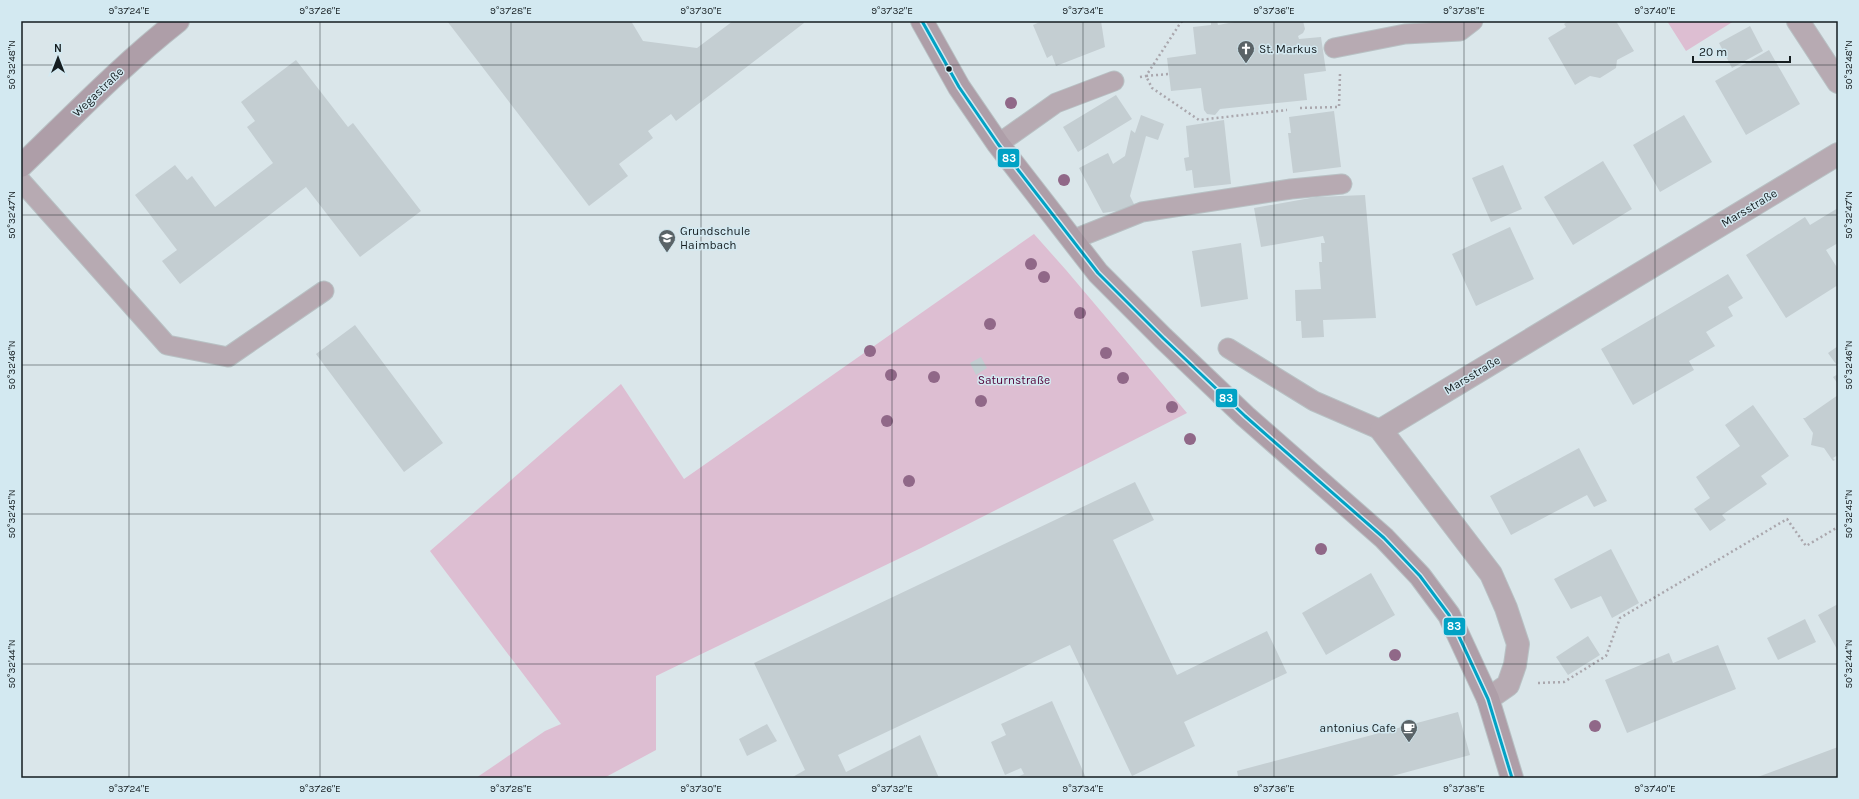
<svg xmlns="http://www.w3.org/2000/svg" width="1859" height="799" font-family="Karla,sans-serif">
<style>
.green{fill:#ddbed2}
.building{fill:#c4ced2}
.lines{fill:none;stroke-linecap:round;stroke-linejoin:round}
.lane-casing{stroke:#b8c1c4;stroke-width:21}
.street-casing{stroke:#b8c1c4;stroke-width:24}
.secondary-casing{stroke:#b8c1c4;stroke-width:24}
.path{stroke:#aaa7ad;stroke-width:2.5;stroke-dasharray:2 3;stroke-linecap:butt}
.lane{stroke:#b7aab2;stroke-width:19}
.street{stroke:#b7aab2;stroke-width:22}
.secondary{stroke:#ae9ea8;stroke-width:22}
.bus-1-casing{stroke:#d3e9f1;stroke-width:6}
.bus-1{stroke:#01a2c5;stroke-width:3}
.tree{fill:#906888}
.ticks{fill:none;stroke:#151d20;stroke-width:1;stroke-opacity:0.45}
.bus-dot{fill:#151d20;stroke:#d3e9f1;stroke-width:1.5}
.labels{text-anchor:middle;stroke-width:3;stroke-linejoin:round;paint-order:stroke}
.poi-label{font-size:12px;fill:#151d20;stroke:#d3e9f1;text-anchor:start}
.street-label{font-size:12px;fill:#151d20;stroke:#d3e9f1}
.park-label{font-size:12px;fill:#530037;stroke:#d3e9f1}
.line-badge{stroke:#d3e9f1;stroke-width:1.5}
.badge-label{font-size:11px;text-anchor:middle;font-weight:bold;fill:#fff}
.neatline{fill:none;stroke:#151d20;stroke-width:1.5}
.ticks-label{font-size:10px;text-anchor:middle;fill:#151d20}
</style>
<rect width="100%" height="100%" fill="#dae6ea"/>
<path class="green" d="M1667,21H1734L1686,51Z
M1034,234L1066,270L1187,413L921,548L656,676V750L604,778H476L545,731L561,724L430,551L621,384L684,479Z"/>
<path class="building" d="M447,21H631L643,41L697,48L733,21H803L804,23L676,121L671,114L648,131L653,138L619,164L628,176L589,206Z
M1042,21H1101L1105,47L1056,66L1052,55L1047,58L1033,25Z
M1211,21H1217L1218,25L1240,21H1303L1305,29L1303,33L1298,36L1299,39L1321,37L1326,71L1304,74L1307,100L1220,109L1215,115L1207,114L1204,110L1201,88L1171,91L1167,58L1196,54L1193,27L1211,25Z
M1568,21H1616L1634,51L1617,60L1616,68L1600,78L1590,76L1575,85L1548,38L1566,27L1564,24Z
M1750,26L1763,51L1732,68L1719,43Z
M1769,50L1800,104L1746,135L1715,81Z
M296,60L348,127L353,123L421,211L360,257L306,187L180,284L162,261L177,250L135,195L175,165L187,180L192,176L215,207L273,163L247,127L255,121L241,102Z
M1116,95L1132,119L1078,152L1063,127Z
M1334,111L1341,167L1293,173L1288,133H1291L1289,117Z
M1141,115L1164,124L1158,140L1146,136L1130,196L1136,208L1103,213L1079,168L1108,153L1113,164L1125,156L1131,130L1135,133Z
M1684,115L1712,162L1660,192L1633,145Z
M1224,120L1231,184L1194,188L1192,170L1186,171L1184,158L1189,157L1186,126Z
M1603,161L1632,209L1573,245L1544,197Z
M1503,165L1522,209L1491,222L1472,178Z
M1365,195L1376,318L1323,320L1324,337L1302,338L1301,321H1296L1295,290L1321,289L1319,262H1322L1321,243H1325L1323,236L1261,247L1254,208L1316,197Z
M1838,208V243L1826,250L1838,269V285L1786,318L1746,255L1805,217L1810,225Z
M1510,227L1534,279L1476,306L1452,254Z
M1241,243L1248,299L1201,307L1192,251Z
M1728,274L1743,298L1728,307L1733,316L1706,332L1715,346L1689,361L1694,370L1633,405L1601,349Z
M355,325L443,443L404,472L316,354Z
M1838,346V367L1828,353Z
M981,357L987,368L976,375L970,363Z
M1838,374V384L1833,377Z
M1838,395V455L1833,458L1835,460L1833,461L1824,448L1811,445L1813,433L1803,418H1805Z
M1753,405L1789,456L1761,476L1767,484L1722,515L1726,520L1710,531L1694,509L1710,498L1696,477L1740,446L1725,425Z
M1579,448L1607,501L1594,507L1587,495L1511,535L1490,496Z
M1135,482L1154,520L1113,540L1177,675L1267,631L1287,673L1184,722L1195,746L1132,776L1070,645L838,755L846,772L920,735L939,778H791L805,770L754,663Z
M1611,549L1639,603L1612,618L1601,596L1571,609L1554,579Z
M1371,573L1395,615L1326,655L1302,613Z
M1838,604V651L1818,615Z
M1805,619L1816,642L1778,660L1767,638Z
M1588,636L1600,655L1568,675L1556,657Z
M1718,645L1736,689L1627,733L1605,680L1669,653L1673,663Z
M1052,701L1086,778H1015L1024,774L1021,768L1005,775L991,742L1006,735L1001,724Z
M1458,712L1470,755L1385,778H1234L1238,776L1237,771Z
M767,724L777,741L747,756L739,739Z
M1838,747V778H1755Z"/>
<g class="lines">
<defs>
<path id="lane" d="M1334,48L1405,34L1460,31L1473,21
M998,144L1056,103L1114,81
M21,181L167,345L228,357L324,291
M1072,240L1142,212L1291,189L1342,184
M1228,348L1314,401L1381,430"/>
<path id="street" d="M1798,21L1838,82
M1488,699L1508,685L1515,665L1518,644L1506,608L1491,574L1381,430L1838,154"/>
<path id="secondary" d="M922,21L959,87L998,144L1098,273L1163,338L1245,416L1384,538L1420,576L1449,615L1488,699L1512,778
M21,166C72,117 122,65 178,21"/>
</defs>
<use href="#lane" class="lane-casing"/>
<use href="#street" class="street-casing"/>
<use href="#secondary" class="secondary-casing"/>
<path class="path" d="M1168,74L1146,76L1152,88L1199,120L1287,110
M1140,77L1146,76L1181,22L1184,21
M1300,108L1339,107L1340,74
M1538,683L1564,682L1606,656L1620,618L1787,519L1806,546L1838,527"/>
<use href="#lane" class="lane"/>
<use href="#street" class="street"/>
<use href="#secondary" class="secondary"/>
<defs>
<path id="bus-1" d="M922,21L959,87L998,144L1098,273L1163,338L1245,416L1384,538L1420,576L1449,615L1488,699L1512,778"/>
</defs>
<use href="#bus-1" class="bus-1-casing"/>
<use href="#bus-1" class="bus-1"/>
</g>
<g class="tree">
<circle cx="1011" cy="103" r="6"/>
<circle cx="1064" cy="180" r="6"/>
<circle cx="1031" cy="264" r="6"/>
<circle cx="1044" cy="277" r="6"/>
<circle cx="1080" cy="313" r="6"/>
<circle cx="990" cy="324" r="6"/>
<circle cx="870" cy="351" r="6"/>
<circle cx="1106" cy="353" r="6"/>
<circle cx="891" cy="375" r="6"/>
<circle cx="934" cy="377" r="6"/>
<circle cx="1123" cy="378" r="6"/>
<circle cx="981" cy="401" r="6"/>
<circle cx="1172" cy="407" r="6"/>
<circle cx="887" cy="421" r="6"/>
<circle cx="1190" cy="439" r="6"/>
<circle cx="909" cy="481" r="6"/>
<circle cx="1321" cy="549" r="6"/>
<circle cx="1395" cy="655" r="6"/>
<circle cx="1595" cy="726" r="6"/>
</g>
<path class="ticks" d="M129,21V778M320,21V778M511,21V778M701,21V778M892,21V778M1083,21V778M1274,21V778M1464,21V778M1655,21V778M21,65H1838M21,215H1838M21,365H1838M21,514H1838M21,664H1838"/>
<defs>
<symbol id="church-pin" viewBox="-11 -11 22 30"><path d="M0 17L-7.5 6A9.5 9.5 0 1 1 7.5 6Z" fill="#5a6367" stroke="#d3e9f1"/><path d="M-1.2-6h2.4v3.5h3.3v2.4h-3.3V6h-2.4V-.1h-3.3v-2.4h3.3Z" fill="#fff"/></symbol>
<symbol id="school-pin" viewBox="-11 -11 22 30"><path d="M0 17L-7.5 6A9.5 9.5 0 1 1 7.5 6Z" fill="#5a6367" stroke="#d3e9f1"/><path d="M0-5L7-2L0 1L-7-2ZM-4 1L0 2.5L4 1V4Q0 6-4 4Z" fill="#fff"/></symbol>
<symbol id="cafe-pin" viewBox="-11 -11 22 30"><path d="M0 17L-7.5 6A9.5 9.5 0 1 1 7.5 6Z" fill="#5a6367" stroke="#d3e9f1"/><path d="M-5.5-4.5H6V0H3Q3 3.5 0 3.5H-2.5Q-5.5 3.5-5.5 0ZM3-3.2v2h1.7v-2ZM-6 4.5H4V6H-6Z" fill="#fff"/></symbol>
</defs>
<g fill-rule="evenodd">
<use href="#church-pin" x="1236" y="39" width="20" height="27"/>
<use href="#school-pin" x="657" y="228" width="20" height="27"/>
<use href="#cafe-pin" x="1399" y="718" width="20" height="27"/>
</g>
<circle class="bus-dot" cx="949" cy="69" r="3.5"/>
<g class="labels">
<g class="poi-label">
<text x="1259" y="53">St. Markus</text>
<text x="680" y="235">Grundschule<tspan x="680" dy="14">Haimbach</tspan></text>
<text x="1396" y="732" text-anchor="end">antonius Cafe</text>
</g>
<g class="street-label">
<text transform="translate(98 92) rotate(-44)" y="4">Wegastraße</text>
<text transform="translate(1749 208) rotate(-31)" y="4">Marsstraße</text>
<text transform="translate(1472 375) rotate(-31)" y="4">Marsstraße</text>
</g>
<g class="park-label">
<text x="1014" y="384">Saturnstraße</text>
</g>
</g>
<g class="line-badge">
<rect x="997" y="148" width="23" height="20" rx="4" fill="#01a2c5"/>
<rect x="1215" y="388" width="23" height="20" rx="4" fill="#01a2c5"/>
<rect x="1443" y="617" width="23" height="19" rx="4" fill="#01a2c5"/>
</g>
<g class="badge-label">
<text x="1009" y="162">83</text>
<text x="1226" y="402">83</text>
<text x="1454" y="630">83</text>
</g>
<rect width="1859" height="799" fill="none" stroke="#d3e9f1" stroke-width="44"/>
<g transform="translate(58 58)" stroke="#d3e9f1" stroke-width="3" paint-order="stroke">
<path d="M0-3L7 15L0 10L-7 15Z" fill="#151d20"/>
<text y="-6" font-size="11" font-weight="bold" text-anchor="middle" fill="#151d20">N</text>
</g>
<path d="M1693 56v6h97v-6" fill="none" stroke="#151d20" stroke-width="2"/>
<text x="1699" y="56" font-size="12" fill="#151d20" stroke="#d3e9f1" stroke-width="3" paint-order="stroke">20 m</text>
<rect x="22" y="22" width="1815" height="755" class="neatline"/>
<g class="ticks-label">
<text x="129" y="14">9°37'24"E</text>
<text x="320" y="14">9°37'26"E</text>
<text x="511" y="14">9°37'28"E</text>
<text x="701" y="14">9°37'30"E</text>
<text x="892" y="14">9°37'32"E</text>
<text x="1083" y="14">9°37'34"E</text>
<text x="1274" y="14">9°37'36"E</text>
<text x="1464" y="14">9°37'38"E</text>
<text x="1655" y="14">9°37'40"E</text>
<text transform="translate(11 65) rotate(-90)" y="4">50°32'48"N</text>
<text transform="translate(1848 65) rotate(-90)" y="4">50°32'48"N</text>
<text transform="translate(11 215) rotate(-90)" y="4">50°32'47"N</text>
<text transform="translate(1848 215) rotate(-90)" y="4">50°32'47"N</text>
<text transform="translate(11 365) rotate(-90)" y="4">50°32'46"N</text>
<text transform="translate(1848 365) rotate(-90)" y="4">50°32'46"N</text>
<text transform="translate(11 514) rotate(-90)" y="4">50°32'45"N</text>
<text transform="translate(1848 514) rotate(-90)" y="4">50°32'45"N</text>
<text transform="translate(11 664) rotate(-90)" y="4">50°32'44"N</text>
<text transform="translate(1848 664) rotate(-90)" y="4">50°32'44"N</text>
<text x="129" y="792">9°37'24"E</text>
<text x="320" y="792">9°37'26"E</text>
<text x="511" y="792">9°37'28"E</text>
<text x="701" y="792">9°37'30"E</text>
<text x="892" y="792">9°37'32"E</text>
<text x="1083" y="792">9°37'34"E</text>
<text x="1274" y="792">9°37'36"E</text>
<text x="1464" y="792">9°37'38"E</text>
<text x="1655" y="792">9°37'40"E</text>
</g>
</svg>
